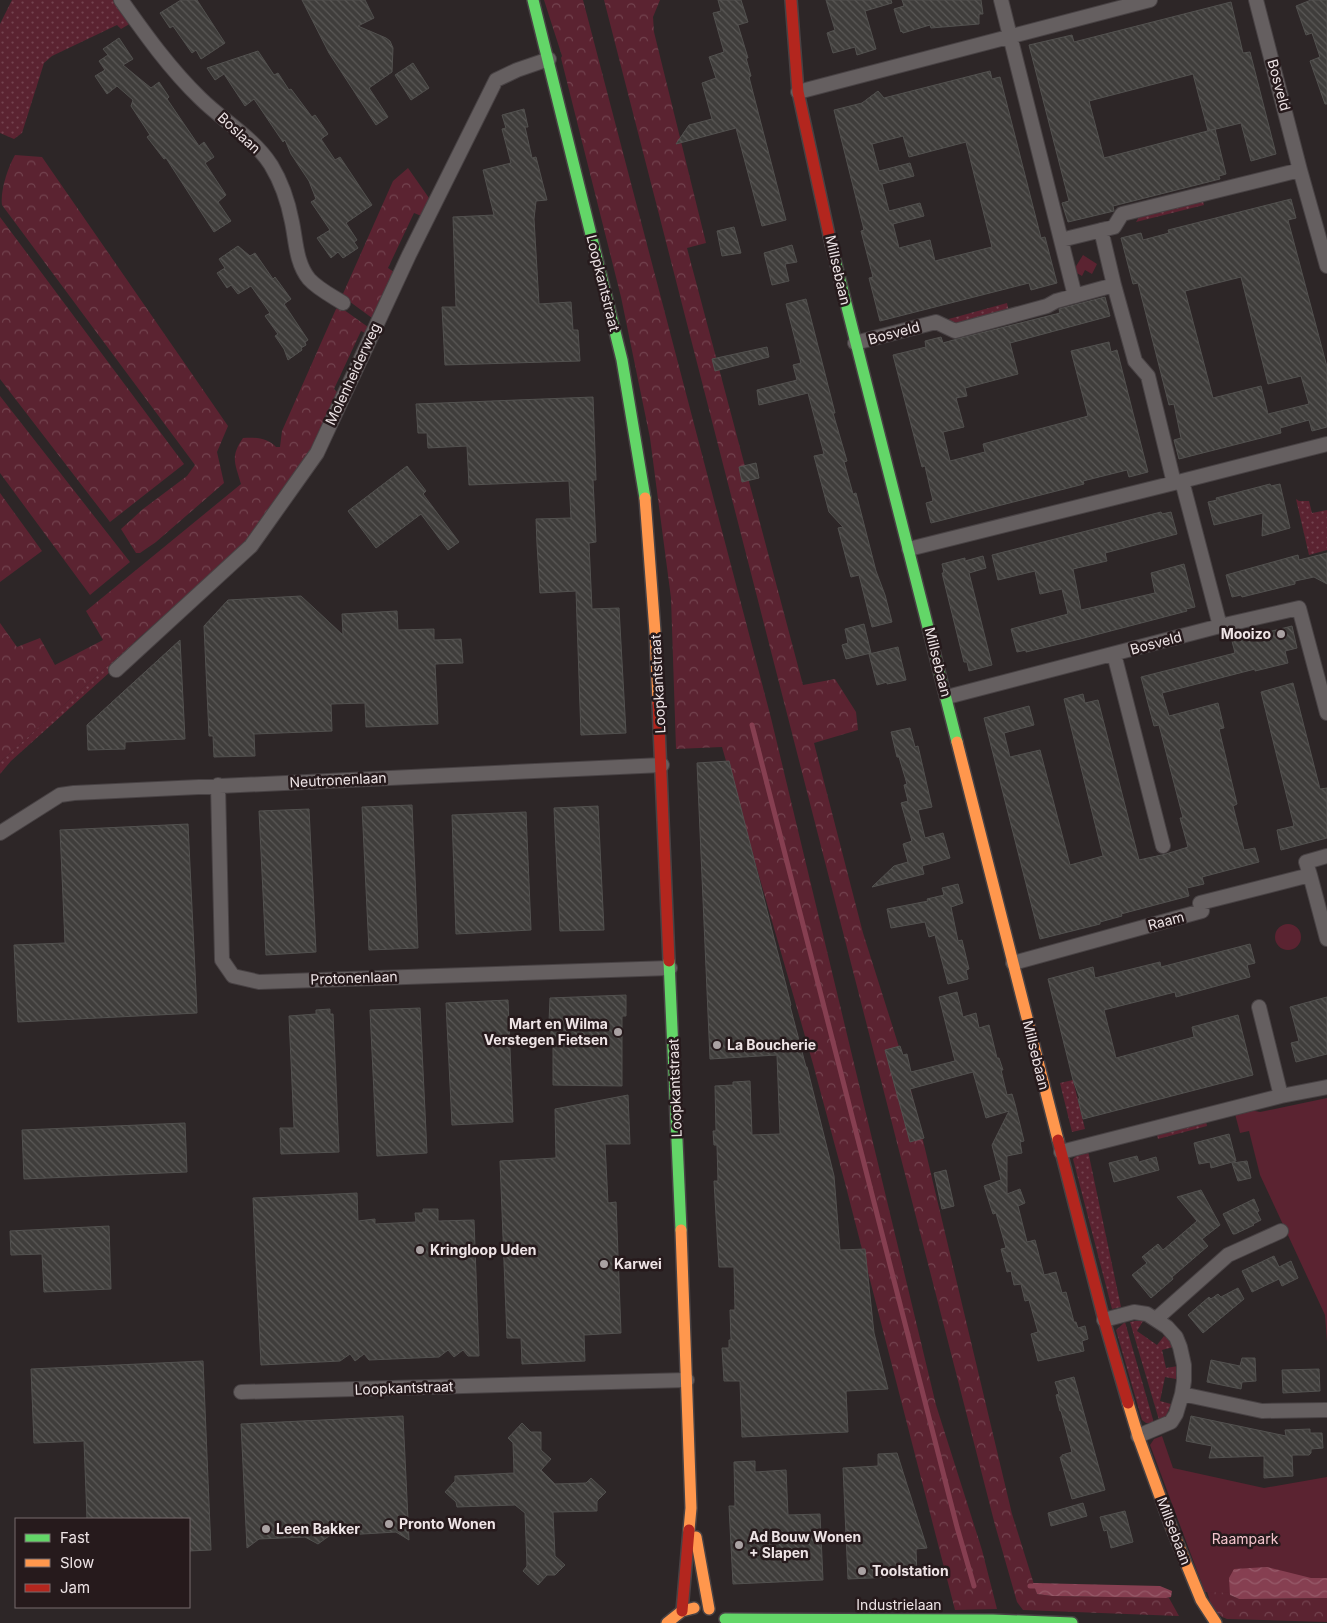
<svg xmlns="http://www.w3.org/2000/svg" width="1327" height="1623" font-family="Inter,sans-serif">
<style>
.grass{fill:url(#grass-dots)}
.forest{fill:url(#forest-crowns)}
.park{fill:#5b2331}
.water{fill:url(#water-waves)}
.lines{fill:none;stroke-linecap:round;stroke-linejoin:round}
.stream{stroke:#863f51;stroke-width:5}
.building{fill:url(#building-back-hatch);stroke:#52514f;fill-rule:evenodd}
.street-casing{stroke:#484244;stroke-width:16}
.fast-casing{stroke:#484244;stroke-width:14}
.slow-casing{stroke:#484244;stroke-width:14}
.jam-casing{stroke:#484244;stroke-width:14}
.street{stroke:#655f60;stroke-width:14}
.fast{stroke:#63d668;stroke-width:11}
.slow{stroke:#ff974d;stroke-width:11}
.jam{stroke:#b3261e;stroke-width:11}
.poi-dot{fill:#aaa2a3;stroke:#261a1c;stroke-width:2}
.labels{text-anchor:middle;stroke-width:5;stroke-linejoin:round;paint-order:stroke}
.street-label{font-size:14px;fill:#eee4e6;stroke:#261a1c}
.poi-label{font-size:14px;font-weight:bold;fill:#eee4e6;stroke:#261a1c;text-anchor:start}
.park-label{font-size:14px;fill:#f3c4cc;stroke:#261a1c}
</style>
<defs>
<pattern id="grass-dots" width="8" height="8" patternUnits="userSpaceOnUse" patternTransform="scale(1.25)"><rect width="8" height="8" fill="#5b2331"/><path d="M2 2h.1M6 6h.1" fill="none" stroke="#73434f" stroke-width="1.8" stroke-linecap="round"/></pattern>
<pattern id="forest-crowns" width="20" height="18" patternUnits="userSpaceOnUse" patternTransform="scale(1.25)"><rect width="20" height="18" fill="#5b2331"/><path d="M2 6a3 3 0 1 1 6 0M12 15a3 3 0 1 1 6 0" fill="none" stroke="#73434f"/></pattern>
<pattern id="water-waves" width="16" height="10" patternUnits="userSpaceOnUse" patternTransform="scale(1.25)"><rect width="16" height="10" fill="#863f51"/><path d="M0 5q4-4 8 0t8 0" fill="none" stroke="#975b6a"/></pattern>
<pattern id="building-back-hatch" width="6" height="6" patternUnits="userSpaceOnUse" patternTransform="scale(1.25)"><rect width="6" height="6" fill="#3f3d3b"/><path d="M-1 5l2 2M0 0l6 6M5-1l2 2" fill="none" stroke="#5b5957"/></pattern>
</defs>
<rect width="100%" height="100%" fill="#2d2627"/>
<path class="grass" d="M12,0H115L131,23L121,29L117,25L52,56L44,63L22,133L14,139L0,133V24Z
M1202,197L1204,205L1136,222L1142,212Z
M1007,303L1009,312L957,327L945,320Z
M1296,499L1299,501H1309L1312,513L1327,510V550L1309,555Z
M134,642L136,645L130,654L11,761L0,774V762L2,760Z
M1073,1080L1085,1129L1072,1132L1060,1083Z
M1206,1121L1207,1126L1158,1139L1157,1134Z
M1088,1151L1121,1307L1112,1309L1073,1159L1079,1153Z
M1135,1321H1143L1137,1331L1157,1345L1164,1336L1170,1340L1173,1347L1162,1350L1166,1368L1178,1366L1176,1379L1165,1377L1160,1401L1171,1404L1166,1416L1159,1420L1130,1322Z
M1125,1322L1154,1423H1146L1142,1420L1116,1330Z"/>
<path class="forest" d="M544,0H583L771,718L936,1405L982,1550L997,1609L955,1610L845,1183L813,1064L722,747L676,749L671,598L650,438L621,297L561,58L562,56Z
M604,0H660L653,17L654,32L706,243L687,248L803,685L835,679L856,712L858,730L814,743L863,933L906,1069L1012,1514L1037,1594L1052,1596L1169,1598L1179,1616L1023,1610L1017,1602L995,1525Z
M15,155L42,157L228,426L217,452L224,483L156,542L140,553H136L121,529L143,509L187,476L195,465L2,205C0,191 8,167 15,155Z
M408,168L429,198L424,217L414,213L388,268L394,272L372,318L342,296L393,181Z
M0,217L184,464L110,522L0,379Z
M340,307L368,327L365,333L361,331L334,389L338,393L325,429L268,516L243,545L0,762V623L17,647L40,638L55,665L103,640L86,611L241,484C235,463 230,457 243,438C255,437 268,438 276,447H280L282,431L336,309Z
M0,396L130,562L90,595L0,473Z
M0,493L42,551L0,582Z
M1228,1529L1230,1595L1239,1599L1327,1598V1622L1227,1619L1222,1617L1212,1608L1191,1539Z"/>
<path class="park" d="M1083,255L1097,264L1092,274L1085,270L1082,276L1073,271Z
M1275 937a13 13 0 1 1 26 0a13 13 0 1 1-26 0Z
M1327,1098V1342L1325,1315L1260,1175L1249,1131L1240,1133L1235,1114L1250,1110L1260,1112Z
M1162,1436L1173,1468L1264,1488L1327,1477V1597L1205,1592L1150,1445L1154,1439Z"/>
<path class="water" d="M1267,1567L1311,1578H1327V1598L1239,1599L1230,1595L1229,1578L1234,1569Z
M1033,1583L1160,1586L1172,1591L1171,1597L1166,1598L1052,1596L1037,1594Z"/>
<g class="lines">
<path class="stream" d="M752,725L957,1527L974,1586
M1030,1586H1041"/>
</g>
<path class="building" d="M181,0H197L225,43L201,59L196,50L192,53L173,26L170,28L160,13Z
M302,0H365L374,18L358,26L386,38L390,41L393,48L392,72L369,88L388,117L376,125L329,53Z
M718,0H741L748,22L738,25L748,58H746L751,76L749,77L786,220L762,226L736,128L676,144L689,125L712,119L702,83L716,78L709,57L724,52L713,13L721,11Z
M826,0H891L892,3L865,11L876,49L857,55L855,47L833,53L827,33L835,30Z
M902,0H981L983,14H979V24L931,28L930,25L903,33L902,31L901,32L894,9L904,6Z
M1311,0H1327V104H1325L1310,61L1320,57L1312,33L1306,35L1296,6Z
M1231,2L1243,53L1250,52L1276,154L1251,161L1241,123L1208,131L1193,74L1089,101L1104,158L1215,129L1226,174L1219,176L1220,179L1113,206L1114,211L1068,222L1062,203L1069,201L1029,45L1072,35L1074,42Z
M119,38L133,59L123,65L151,88L159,82L169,97L167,99L199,146L204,142L214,157L205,163L226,195L218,202L231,221L214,232L166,158L164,159L147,137L150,135L131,106L133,100L117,86L107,94L95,76L105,70L99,61L108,55L103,49Z
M258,51L274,75L278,73L289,90L291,89L312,117L315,115L328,134L321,139L335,160L340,157L372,205L346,223L357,240L354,242L358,248L343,258L338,252L331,258L317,238L330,230L311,202L316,199L309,181L291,154L285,140L283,142L254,99L245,106L224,74L215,80L207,68Z
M413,63L429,88L411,100L395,75Z
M990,71L992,79L1000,77L1041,238L1045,237L1057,283L1031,290L1029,283L880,321L869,278L873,277L861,231L864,230L834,110L862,103L878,91L884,98ZM903,136L909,157L966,142L992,247L935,261L930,240L899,248L893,224L924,216L920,203L889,211L882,184L914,176L910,163L879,171L872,144Z
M524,109L528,127H525L532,158L536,157L547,200L536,201L534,219L539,304L571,302L573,330H578L580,361L445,365L442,307H456L453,217L494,215L483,170L511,163L502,129L506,128L502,115Z
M1291,199L1296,218L1288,220L1327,367V427L1312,431L1309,420L1280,428L1281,433L1179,459L1174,440L1181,438L1174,404L1169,405L1138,283L1133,284L1121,238L1141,233L1143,240L1169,233L1168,230ZM1241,277L1268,384L1301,376L1309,404L1268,414L1261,386L1213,398L1185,291Z
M734,227L741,253L722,256L717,231Z
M792,245L797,262L785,264L789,281L772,285L764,253Z
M238,246L250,256L255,253L273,279L275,277L291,299L284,304L308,340L305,342L306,345L301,348L302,350L288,360L284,349L275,336L278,334L265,316L270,313L251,286L238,294L231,285L227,288L217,273L225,268L219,259Z
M1105,297L1110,316L1010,343L1018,374L965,388L967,396L956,398L964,427L943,432L950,461L985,452L983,444L1088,416L1071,351L1109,342L1111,352L1117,350L1148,472L1129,477L1127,470L1083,481L1084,484L931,523L926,503L933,501L925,466L922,467L893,355L926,347L925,341L941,337L943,343L957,339L1060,313L1059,309Z
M806,299L835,413H833L847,461L844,462L853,494L856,493L876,571L885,595L892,622L872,627L859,575L851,577L838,528L843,527L829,512L814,456L824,454L808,393L759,405L757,390L797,380L793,365L801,363L786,304Z
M767,347L769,357L715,371L712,359Z
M593,397L596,480H593L596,542L589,543L592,609L619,608L626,733L581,735L576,591L540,593L537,544L536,519L571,518L569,481L469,485L467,446L428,448L427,433H418L416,404Z
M756,463L759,478L742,482L739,467Z
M407,466L426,491L423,494L459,542L448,550L421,514L376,548L348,511Z
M1270,484L1271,486L1280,484L1290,528L1262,536L1263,513L1214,525L1208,502L1217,500L1216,498Z
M1161,512L1162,514L1171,512L1177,534L1105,553L1107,561L1073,569L1081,610L1155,593L1151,573L1184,564L1195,607L1186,609L1187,611L1080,639L1026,652V650L1017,652L1011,629L1068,614L1062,589L1040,594L1035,571L998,580L992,555Z
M1327,553V584L1314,577L1295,581V584L1242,597L1241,595L1232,597L1226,575L1298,555L1299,560Z
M983,556L986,568L969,573L992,665L969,671L967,662H964L942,573H944L942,564L965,558V561Z
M301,596L343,635L342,614L397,611L398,630L434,629V640L461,639L463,663L435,664L438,724L366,727L365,703L331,704L332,731L254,734L255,756L214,757L213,736H209L204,626L228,600Z
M864,624L871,653L846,659L842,645L848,643L845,629Z
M1292,626L1297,648L1285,651L1288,663L1255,671V669L1162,693L1169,716L1218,703L1224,728L1219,729L1237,804L1233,806L1244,850L1255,848L1259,862L1202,877L1204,884L1187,888L1189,896L1121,914L1122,916L1100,922V924L1040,939L984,718L1029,706L1034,725L1004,733L1010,757L1040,750L1070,865L1103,856L1064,699L1083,694L1085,703L1098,700L1139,860L1166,854L1188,847L1180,818H1183L1159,725L1154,726L1141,677L1235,653L1232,641Z
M180,640L185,739L125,742V749L88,750L87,725Z
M898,647L906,680L887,684V682L877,685L869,654Z
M1293,683L1320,789L1327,788V838L1281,850L1277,830L1294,826L1261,692Z
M910,728L915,747L918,746L932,807L918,810L925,838L943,833L950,858L922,866L924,874L872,887L894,866L908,862L903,844L912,841L901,803L908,801L904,785L907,784L899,757H897L891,732Z
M729,761L791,1005L790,1006L806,1067H807L834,1176L840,1250L865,1249L874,1333L888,1389L846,1391L848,1432L742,1437L740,1381H724L722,1348H729V1340H731L730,1310H735L734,1267H719L714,1181H718L717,1145H714L713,1131H716L715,1086L733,1085V1082L750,1081L752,1135L780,1134L777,1055L710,1059L697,763Z
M412,805L418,948L369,950L362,807Z
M598,806L604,930L560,931L554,808Z
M309,809L316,952L266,955L259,811Z
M526,812L531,930L456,934L452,815Z
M188,824L197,1013L18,1022L14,945L65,943L60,830Z
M958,884L963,903L951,907L958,941L962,940L969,969L966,970L968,979L948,984L935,935L929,937L925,922L891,928L887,909L928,901L927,899L944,895L942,888Z
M1250,944L1255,963L1247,965L1250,977L1176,997L1175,992L1104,1010L1116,1058L1194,1037L1192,1027L1238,1015L1253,1075L1083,1119L1078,1099H1080L1073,1080L1048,979L1093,967L1095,978L1160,962L1161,967Z
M957,992L963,1017L976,1013L979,1028L989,1025L997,1058H999L1003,1070H1001L1007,1095L1012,1094L1015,1104L1024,1141L1020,1142L1022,1153L1007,1156V1194L1020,1189L1025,1203L1018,1206L1027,1242L1035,1240L1044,1275L1056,1272L1062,1293L1066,1292L1074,1322H1076L1078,1328L1085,1326L1088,1339L1082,1341L1084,1351L1038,1361L1031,1334L1038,1332L1029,1300L1025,1301L1021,1284L1014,1285L1011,1271L1007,1272L1001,1249L1006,1248L996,1213L993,1214L984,1186L1001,1180L992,1145L1009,1111L986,1118L973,1072L910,1089L924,1138L910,1142L885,1050L900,1046L903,1055L907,1054L911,1072L955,1061L939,997Z
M626,995V1016H622V1086L553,1085V1036H551V1024L549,1022L550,998Z
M1327,997V1054L1296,1062L1291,1043L1299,1041L1290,1007Z
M508,1000L513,1122L452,1125L446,1003Z
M420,1008L427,1153L377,1156L370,1010Z
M330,1009V1014H333L339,1152L281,1154L280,1128H294L289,1016L316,1014V1010Z
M628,1095L630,1144H605L608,1203L616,1202L621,1333L584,1335L585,1361L522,1364L521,1338H507L500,1161L556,1158L555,1109Z
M185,1123L187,1172L24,1179L22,1130Z
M1229,1134L1236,1161L1211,1168L1210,1162L1199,1164L1194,1143Z
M1137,1156L1139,1162L1156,1157L1159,1170L1114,1182L1109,1163Z
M1247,1161L1251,1178L1238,1181L1232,1163Z
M946,1170L954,1206L942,1209L934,1173Z
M1201,1190L1220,1225L1202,1239L1208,1246L1172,1277L1173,1279L1151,1298L1132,1275L1147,1263L1142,1257L1158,1244L1163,1250L1197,1221L1177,1197Z
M357,1193L358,1221L375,1219V1224L416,1222L415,1213H423V1209H438V1221L474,1220L479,1356H468L463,1350L454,1357L448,1350L439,1357L369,1360L364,1354L355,1361L350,1354L340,1361L261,1365L253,1198Z
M1254,1199L1259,1211L1257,1212L1261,1220L1253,1224L1254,1225L1235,1234H1233L1223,1214Z
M109,1226L111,1289L44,1292L42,1254L11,1255L10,1231Z
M1274,1256L1279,1267L1291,1261L1298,1278L1282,1286L1279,1279L1252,1292L1242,1271Z
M1238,1288L1244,1299L1203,1333L1188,1315L1209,1297L1211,1299L1218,1294L1221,1297Z
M1242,1358H1255L1256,1381L1242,1382L1241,1389L1207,1382L1211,1360L1240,1366Z
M203,1361L211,1550L189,1551V1519H87L84,1441L34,1443L31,1369Z
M1319,1369L1320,1391L1283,1393L1282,1370Z
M1074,1377L1105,1490L1072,1499L1060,1457H1062V1455L1072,1452L1061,1411H1060L1056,1395L1059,1394L1055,1382Z
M403,1416L409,1540L396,1532L329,1536L318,1544L305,1537L259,1539L247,1548L241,1424Z
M1191,1416L1286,1436L1285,1430L1310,1429V1433H1322L1323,1448L1311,1449V1453L1309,1455H1292L1293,1476L1264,1478V1456L1209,1458L1212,1446L1186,1441Z
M522,1423L531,1432H541V1450L551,1459L541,1470L555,1484L586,1483L591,1478L606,1492L597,1501V1511L553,1512L555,1556L565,1565L555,1575H547L538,1585L523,1571L527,1566L525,1513L515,1505L457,1507L456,1502L445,1492L455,1481V1476L514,1473L513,1443L508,1438Z
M897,1453L927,1548L916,1549L917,1576L848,1579L843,1468L878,1466V1454Z
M755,1461V1472L786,1470L788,1515L820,1514L823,1580L733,1584L729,1506H735L734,1462Z
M1083,1503L1087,1516L1051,1526L1048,1513Z
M1125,1511L1133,1542L1111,1548L1107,1530L1104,1531L1100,1517Z"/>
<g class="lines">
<defs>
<path id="street" d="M121,0C145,34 170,69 200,98C223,121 253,137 271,165C282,183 288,201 292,222C296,241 296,263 309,279C318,289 332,296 343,303
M1001,0L1075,296
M1256,0L1300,170L1327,266
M798,92L1150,0
M1101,230L1114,285L1135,361L1148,376L1174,483
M1061,240L1114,227L1122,214L1300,170
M855,343L936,322L955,331L1047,306L1056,301L1114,285
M1182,481L1327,444
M909,549L1182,481L1220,626L947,697
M1220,626L1299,608L1327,713
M1114,654L1163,846
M116,670L251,546L317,453L409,255L496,80L517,70L549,59
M218,785L222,960L233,976L259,982L670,968
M0,833L60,795L74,793L662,765
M1310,875L1306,862L1327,856
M1013,963L1202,911L1200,903L1310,875L1327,939
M1259,1007L1281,1096
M1061,1152L1281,1096L1327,1087
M1156,1319L1228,1255L1281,1231
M1104,1320L1134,1312L1147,1314L1167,1327L1176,1337L1180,1347L1184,1365V1381L1182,1394L1176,1414L1171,1422L1138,1436
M241,1392L687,1380
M1182,1394L1262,1411L1326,1410"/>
<path id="fast" d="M533,0L622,360L645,498
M831,244L957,742
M669,961L681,1230
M725,1619L993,1620L1072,1623"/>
<path id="slow" d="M645,498L655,632L658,703
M957,742L1058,1140
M681,1230L691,1508L689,1530
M1128,1403L1138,1436L1170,1524L1201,1600L1216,1623
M696,1537L709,1609
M667,1623L682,1611L694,1608"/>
<path id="jam" d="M791,0L798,92L831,244
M658,703L669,961
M1058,1140L1104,1320L1128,1403
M682,1611L689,1530"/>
</defs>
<use href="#street" class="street-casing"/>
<use href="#fast" class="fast-casing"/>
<use href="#slow" class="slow-casing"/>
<use href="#jam" class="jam-casing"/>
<use href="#street" class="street"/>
<use href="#fast" class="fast"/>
<use href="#slow" class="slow"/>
<use href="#jam" class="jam"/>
</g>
<g class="poi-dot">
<circle cx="1281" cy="634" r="5"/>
<circle cx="618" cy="1032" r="5"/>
<circle cx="717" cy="1045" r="5"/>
<circle cx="420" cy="1250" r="5"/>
<circle cx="604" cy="1264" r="5"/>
<circle cx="389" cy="1524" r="5"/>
<circle cx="266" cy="1529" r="5"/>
<circle cx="739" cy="1545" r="5"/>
<circle cx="862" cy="1571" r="5"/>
</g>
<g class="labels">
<g class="street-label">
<text transform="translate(1279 85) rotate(75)" y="5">Bosveld</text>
<text transform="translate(239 133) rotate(43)" y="5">Boslaan</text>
<text transform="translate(838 270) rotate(77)" y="5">Millsebaan</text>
<text transform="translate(603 283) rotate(76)" y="5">Loopkantstraat</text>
<text transform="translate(894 333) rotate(-15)" y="5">Bosveld</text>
<text transform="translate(353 374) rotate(-65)" y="5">Molenheiderweg</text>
<text transform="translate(1156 643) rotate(-15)" y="5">Bosveld</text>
<text transform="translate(938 662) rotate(76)" y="5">Millsebaan</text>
<text transform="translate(658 684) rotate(-93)" y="5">Loopkantstraat</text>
<text transform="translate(338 780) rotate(-3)" y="5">Neutronenlaan</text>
<text transform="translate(1166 921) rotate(-15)" y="5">Raam</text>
<text transform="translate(354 978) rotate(-2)" y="5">Protonenlaan</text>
<text transform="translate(1036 1055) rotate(76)" y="5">Millsebaan</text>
<text transform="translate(675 1088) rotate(-92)" y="5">Loopkantstraat</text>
<text transform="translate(404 1388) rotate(-2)" y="5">Loopkantstraat</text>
<text transform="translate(1174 1531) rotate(69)" y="5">Millsebaan</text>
<text x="899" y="1610">Industrielaan</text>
</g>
<g class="poi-label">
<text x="1271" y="639" text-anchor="end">Mooizo</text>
<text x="608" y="1029" text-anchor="end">Mart en Wilma<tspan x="608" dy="16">Verstegen Fietsen</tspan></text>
<text x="727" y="1050">La Boucherie</text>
<text x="430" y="1255">Kringloop Uden</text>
<text x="614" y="1269">Karwei</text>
<text x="399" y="1529">Pronto Wonen</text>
<text x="276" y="1534">Leen Bakker</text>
<text x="749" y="1542">Ad Bouw Wonen<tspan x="749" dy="16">+ Slapen</tspan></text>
<text x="872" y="1576">Toolstation</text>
</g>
<g class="park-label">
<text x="1245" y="1544">Raampark</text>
</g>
</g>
<rect x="15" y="1518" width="175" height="90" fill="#261a1c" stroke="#766b6d"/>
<rect x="25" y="1534" width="25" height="8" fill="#63d668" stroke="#766b6d"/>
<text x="60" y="1543" font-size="15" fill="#eee4e6">Fast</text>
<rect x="25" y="1559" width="25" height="8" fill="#ff974d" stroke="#766b6d"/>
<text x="60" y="1568" font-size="15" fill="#eee4e6">Slow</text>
<rect x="25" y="1584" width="25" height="8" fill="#b3261e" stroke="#766b6d"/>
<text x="60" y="1593" font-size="15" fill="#eee4e6">Jam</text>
</svg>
